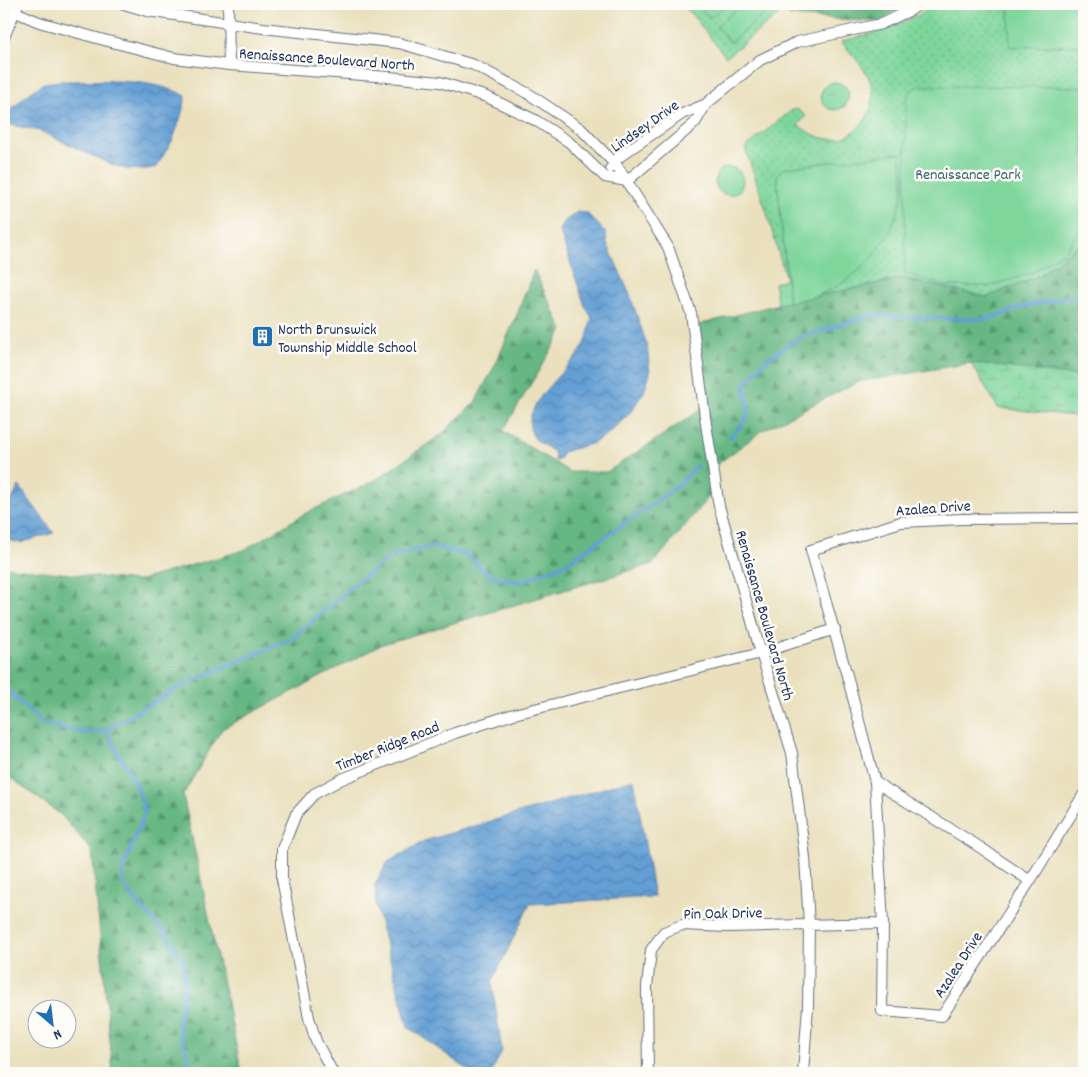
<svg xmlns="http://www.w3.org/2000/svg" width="1088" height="1077" font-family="Dekko,sans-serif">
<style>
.grass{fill:url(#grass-tufts);stroke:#4c827c}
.forest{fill:url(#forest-firs);stroke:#407370}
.wetland{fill:url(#wetland-marsh);stroke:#4c827c}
.park{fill:url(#park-dots);stroke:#4c827c}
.pitch{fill:#7ed69b;stroke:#4c827c}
.water{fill:url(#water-waves);stroke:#406799}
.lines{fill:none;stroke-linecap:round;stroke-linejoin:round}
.stream{stroke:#649fd4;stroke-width:4}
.street-casing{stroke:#636d7f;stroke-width:12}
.street{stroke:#fff;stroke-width:10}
.labels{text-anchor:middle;stroke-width:5;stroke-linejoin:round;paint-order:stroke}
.street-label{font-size:16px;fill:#1b2f5e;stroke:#fdfcf7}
.park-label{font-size:16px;fill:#396170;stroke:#fdfcf7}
.poi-label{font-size:16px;fill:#1b2f5e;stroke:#fdfcf7;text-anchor:start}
</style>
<defs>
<pattern id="grass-tufts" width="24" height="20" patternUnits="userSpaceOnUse" patternTransform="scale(1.25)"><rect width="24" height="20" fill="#7ed69b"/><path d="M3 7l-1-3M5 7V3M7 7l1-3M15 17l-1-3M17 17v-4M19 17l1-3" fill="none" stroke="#6cb888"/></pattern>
<pattern id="forest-firs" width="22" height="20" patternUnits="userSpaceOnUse" patternTransform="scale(1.25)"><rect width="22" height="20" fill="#66b783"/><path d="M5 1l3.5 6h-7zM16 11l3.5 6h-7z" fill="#53956e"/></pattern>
<pattern id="wetland-marsh" width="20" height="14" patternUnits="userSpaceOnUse" patternTransform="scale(1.25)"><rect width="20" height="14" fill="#7ed69b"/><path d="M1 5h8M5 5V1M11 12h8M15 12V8" fill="none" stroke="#6cb888"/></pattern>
<pattern id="park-dots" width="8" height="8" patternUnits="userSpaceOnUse" patternTransform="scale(1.25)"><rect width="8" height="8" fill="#7ed69b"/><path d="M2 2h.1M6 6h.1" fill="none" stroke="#6cb888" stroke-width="1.8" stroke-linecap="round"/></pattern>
<pattern id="water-waves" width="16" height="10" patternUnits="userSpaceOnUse" patternTransform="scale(1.25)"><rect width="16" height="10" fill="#649fd4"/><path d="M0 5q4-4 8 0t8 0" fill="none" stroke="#5282af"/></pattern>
</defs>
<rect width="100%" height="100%" fill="#fdfcf7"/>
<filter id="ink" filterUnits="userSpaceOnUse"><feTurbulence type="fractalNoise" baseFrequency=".02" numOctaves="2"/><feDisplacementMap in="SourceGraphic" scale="10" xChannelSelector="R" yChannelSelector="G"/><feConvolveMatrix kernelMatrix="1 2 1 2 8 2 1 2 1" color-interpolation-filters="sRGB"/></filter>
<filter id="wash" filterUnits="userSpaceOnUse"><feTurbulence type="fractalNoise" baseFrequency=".0096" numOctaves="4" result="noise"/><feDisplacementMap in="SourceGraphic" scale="20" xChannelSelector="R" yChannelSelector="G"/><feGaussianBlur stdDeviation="1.12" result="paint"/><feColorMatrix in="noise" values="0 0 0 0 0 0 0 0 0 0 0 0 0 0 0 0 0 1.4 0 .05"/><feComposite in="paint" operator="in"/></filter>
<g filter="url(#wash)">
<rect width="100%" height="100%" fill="#eae0bd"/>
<path class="grass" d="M821 96a14 14 0 1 1 28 0a14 14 0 1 1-28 0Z
M715 181a14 14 0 1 1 28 0a14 14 0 1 1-28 0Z"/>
<path class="forest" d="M781,4H904L881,22L790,16Z
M1084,240V377L971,363L858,382L763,430L711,469L717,487L653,564L383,644L222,729L183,795L242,1073H113L92,851L61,815L4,773V567L137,581L244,550L306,513L374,481L442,434L475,402L494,367L518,312L534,270L563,330L503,431L570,472H607L708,405L694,326L778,304L902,278L987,297L1040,275Z"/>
<path class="wetland" d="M971,363L1084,377V417L998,408Z"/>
<path class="park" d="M683,4H775L782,12L726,57Z
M932,4H1084V240L1040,275L987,297L902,278L778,304L774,283L786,279L765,207L745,148L792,110L797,109L806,116L798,125C808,132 817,138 830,139C853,141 874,116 873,94C872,73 853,57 841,41C868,36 913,23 932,4Z"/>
<path class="pitch" d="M698,4H728L710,18Z
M743,4H758L766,13L730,42L716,26Z
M1009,4H1084V45L1010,47Z
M918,86L1084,87V223L1067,249L1032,273L990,286H947L905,273L906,101L910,91Z
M900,153C901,162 903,171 903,180C904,194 899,209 894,221C881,256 848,286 812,297C805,299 797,300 789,302L777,178L779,172L784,168Z"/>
<path class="water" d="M60,81C99,81 150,77 186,96C183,110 179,125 173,139C169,148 162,156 157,167L141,170L126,169L110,164L40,131L6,124L5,115L28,94L44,83Z
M577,212L587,213L606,233L607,243L630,295L647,345L650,373L644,392L630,413L612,431L594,443L563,452L559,460L555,461L554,452C547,446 539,444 533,436C516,406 571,369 583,347C588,339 589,327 592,318L585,306L559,229L565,221Z
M19,486L54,533L20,543L4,539V515Z
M634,779L654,897L530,904L492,982L502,1051L491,1073H472L408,1027L376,907L375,884L388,862L424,841Z"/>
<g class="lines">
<path class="stream" d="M730,437C753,415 750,414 744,385L767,359L799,338L871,315L919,318L988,319L1025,306L1084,294
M4,687L42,723L84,733L106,730L187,683L293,638L352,586L393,555L434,546L468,556L491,576L520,582L565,564L649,507L681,483L696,466
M106,730L138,789L145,812L122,870L125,888L169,938L182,960L185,988L178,1025L193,1073"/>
</g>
</g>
<g filter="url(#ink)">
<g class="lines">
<defs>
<path id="street" d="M124,4L147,11L263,28L399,43L474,65L529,94L581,129L617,166L668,247L691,313L706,424L719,506L761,653L792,753L805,858L809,925L808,1007L803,1073
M228,4L229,65
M4,7L39,22L104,40L174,58L229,65L389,77L440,82L487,97L535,120L569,142L605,177L627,181
M4,37L18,4
M611,168L618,158L630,149L682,114L706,104L760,60L797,42L881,24L911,10L919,4
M627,181L695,123L706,104
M1084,518L962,519L901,522L811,550L848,679L875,782L883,923L882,1011L942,1016L1030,881L1084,794
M875,782L978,846L1030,881
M333,1073L316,1041L309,1018L282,879V849L296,814L314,794L342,779L455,733L514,714L761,653L835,629
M648,1073L647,987L651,950L664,932L682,925L727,927L883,923"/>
</defs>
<use href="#street" class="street-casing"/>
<use href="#street" class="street"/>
</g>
</g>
<defs>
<symbol id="building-square" viewBox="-11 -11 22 22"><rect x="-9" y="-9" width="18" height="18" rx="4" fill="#1f6fb2" stroke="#fdfcf7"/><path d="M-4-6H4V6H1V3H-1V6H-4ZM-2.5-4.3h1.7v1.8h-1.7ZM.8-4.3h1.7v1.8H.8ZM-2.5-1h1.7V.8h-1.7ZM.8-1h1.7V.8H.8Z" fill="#fff"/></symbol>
</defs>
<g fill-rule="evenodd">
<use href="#building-square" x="250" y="324" width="25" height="25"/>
</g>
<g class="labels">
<g class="street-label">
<text transform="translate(327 58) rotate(4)" y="6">Renaissance Boulevard North</text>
<text transform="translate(644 125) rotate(-35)" y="6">Lindsey Drive</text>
<text transform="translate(933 507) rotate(-4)" y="6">Azalea Drive</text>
<text transform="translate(766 615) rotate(74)" y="6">Renaissance Boulevard North</text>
<text transform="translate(387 745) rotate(-22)" y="6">Timber Ridge Road</text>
<text transform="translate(723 912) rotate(-1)" y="6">Pin Oak Drive</text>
<text transform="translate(957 964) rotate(-57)" y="6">Azalea Drive</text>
</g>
<g class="park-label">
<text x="968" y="179">Renaissance Park</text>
</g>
<g class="poi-label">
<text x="278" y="334">North Brunswick<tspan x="278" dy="18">Township Middle School</tspan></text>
</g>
</g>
<rect width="1088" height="1077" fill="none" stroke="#fdfcf7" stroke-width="20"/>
<g transform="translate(52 1024) rotate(152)"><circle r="24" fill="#fdfcf7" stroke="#a3aaba"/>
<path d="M0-4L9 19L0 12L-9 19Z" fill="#1f6fb2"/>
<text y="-8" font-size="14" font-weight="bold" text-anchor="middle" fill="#1b2f5e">N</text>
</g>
</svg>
